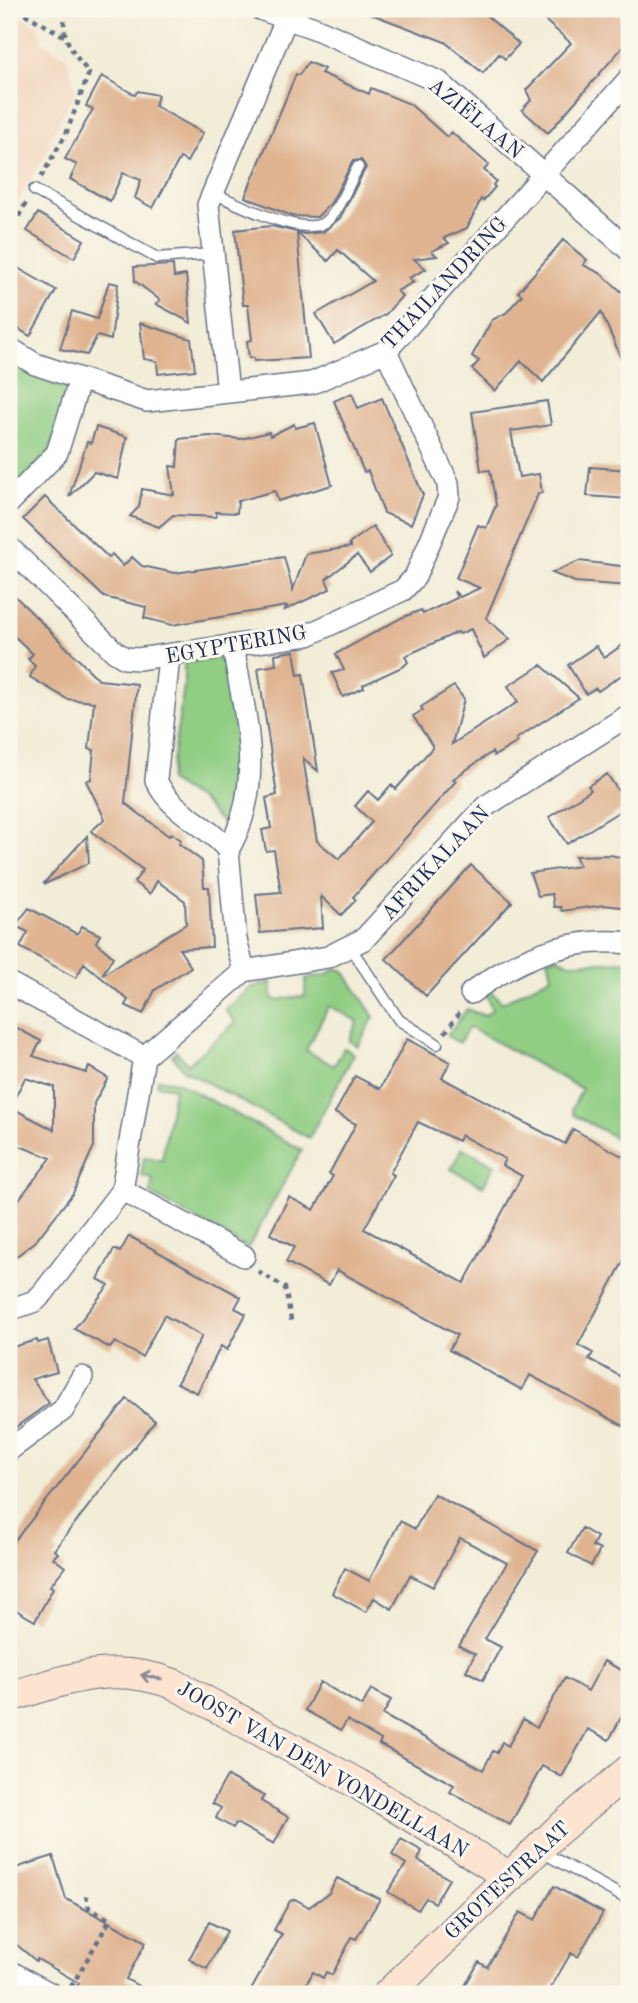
<svg xmlns="http://www.w3.org/2000/svg" width="638" height="2003" font-family="'Old Standard TT',serif">
<style>
.built{fill:#f1d5bd}
.green{fill:#91ce84;stroke:#567e71;stroke-width:2}
.building{fill:#dfb390;fill-rule:evenodd}
.lines{fill:none;stroke-linecap:round;stroke-linejoin:round}
.lane-casing{stroke:#667288;stroke-width:13}
.street-casing{stroke:#667288;stroke-width:24}
.secondary-casing{stroke:#667288;stroke-width:32}
.path{stroke:#667288;stroke-width:4.5;stroke-dasharray:5 5;stroke-linecap:butt}
.lane{stroke:#fff;stroke-width:10}
.street{stroke:#fff;stroke-width:21}
.secondary{stroke:#fde4d0;stroke-width:30}
.oneway{stroke:#8c8a97}
.labels{text-anchor:middle;stroke-width:6;stroke-linejoin:round;paint-order:stroke}
.street-label{font-size:21px;fill:#1b2f5e;stroke:#fbf7ec}
</style>
<rect width="100%" height="100%" fill="#fbf7ec"/>
<filter id="ink" filterUnits="userSpaceOnUse"><feTurbulence type="fractalNoise" baseFrequency=".0143" numOctaves="2"/><feDisplacementMap in="SourceGraphic" scale="14" xChannelSelector="R" yChannelSelector="G"/><feConvolveMatrix kernelMatrix="1 2 1 2 8 2 1 2 1" color-interpolation-filters="sRGB"/></filter>
<filter id="wash" filterUnits="userSpaceOnUse"><feTurbulence type="fractalNoise" baseFrequency=".00686" numOctaves="4" result="noise"/><feDisplacementMap in="SourceGraphic" scale="28" xChannelSelector="R" yChannelSelector="G"/><feGaussianBlur stdDeviation="1.57" result="paint"/><feColorMatrix in="noise" values="0 0 0 0 0 0 0 0 0 0 0 0 0 0 0 0 0 1.4 0 .05"/><feComposite in="paint" operator="in"/></filter>
<g filter="url(#wash)">
<rect width="100%" height="100%" fill="#f2edd7"/>
<path class="built" d="M9,10L39,27L42,42L66,56L76,91L49,139V147L9,218Z"/>
<path class="green" d="M9,354L63,380L68,394L50,451L9,494Z
M227,657L243,775L236,837L201,801L169,781L184,687V663Z
M557,957L569,963L629,961V1145L574,1115L572,1109L582,1089L469,1027L459,1043L447,1036L467,1009L484,1016L492,1010L486,995L490,990L502,1003L552,976L548,959Z
M337,968L344,971L374,1017L358,1046L349,1041L358,1021L329,1006L306,1050L334,1066L344,1048L354,1054L309,1138L184,1070L172,1055L176,1051L188,1064L236,1022L225,1010L252,987L271,982L272,997L275,1000L305,996L306,978L326,975Z
M158,1079L177,1082L302,1150L248,1248L150,1194L153,1178L141,1176L144,1157L162,1160L174,1088L157,1085Z
M462,1148L495,1165L483,1186L451,1169Z"/>
<g id="blocks">
<path class="building" d="M358,9H479L519,44L505,59L499,54L483,73L445,42Z
M532,9H615L629,21V40L548,133L522,110L531,100L526,90L571,43Z
M308,62L324,69L321,73L369,94L371,88L410,104L447,137L451,132L489,165L484,170L496,181L493,185L495,187L483,201L481,199L467,228L444,238L449,243L432,251L437,256L414,259L426,269L409,278L414,282L397,291L402,296L386,314L334,344L316,314L373,281L338,250L328,261L297,233L309,358L254,361V358H249L247,341L252,340L248,305H243L235,230L271,226L305,234L323,232L340,218L366,167L361,160L353,161L331,203L317,217L292,216L245,197L296,74L299,75Z
M102,76L135,95L138,91L158,95L155,106L203,133L187,162L180,158L153,208L135,198L141,180L123,173L110,201L70,179L77,165L65,159L93,109L86,106Z
M38,213L84,240L74,258L27,231Z
M563,240L587,260L583,265L600,273L629,298V376L601,312L543,382L521,361L495,391L472,369L479,361L472,356L492,320L506,313L522,295L518,292Z
M173,265L174,277L186,275L191,323L156,304L160,300L135,281L134,267Z
M16,267L56,290L30,336L9,323V280Z
M109,282L118,284L111,340L97,336L87,355L60,349L72,311L97,319Z
M140,323L191,339L195,370L158,374L157,361L144,359Z
M352,393L358,408L382,398L423,495L411,524L384,513L368,471L364,472L334,401Z
M547,401L551,425L511,431L519,477L539,474L542,493L538,494L486,618L510,639L484,658L471,629L460,634L458,632L405,656L408,662L404,666L363,685L364,688L343,697L332,673L344,670L336,654L401,618L421,610L423,614L457,598L454,591L460,597L480,588L456,578L478,525L486,528L496,505L490,470L481,471L472,412Z
M315,423L332,485L278,501L275,491L238,501L237,513L216,512V517L173,515L159,527L130,516L139,507L142,489L174,495L170,466L177,467L179,439L210,436L241,439L269,432L270,436L294,424L295,428Z
M96,427L127,437L118,479L94,472L69,497L87,442L91,443Z
M590,467L629,470V499L587,496Z
M45,497L109,558L112,554L123,566L132,557L142,566L175,573L284,557L293,590L306,554L351,547L349,544L373,526L391,556L370,572L357,555L326,579L330,589L285,610L287,606L172,625L144,618L146,607L104,597L23,519Z
M579,561L629,567V586L575,582L552,573Z
M9,590L99,680L137,684L125,803L169,836L171,833L181,840L179,844L202,861L204,887H209L212,947L179,949L191,967L155,990L143,1014L125,1005L128,1000L84,963L76,978L20,947L28,932L15,926L29,908L77,934L82,926L100,935L96,942L113,957L102,975L186,924L185,901L157,881L150,894L134,882L143,870L91,831L105,819L86,781L91,779L94,750L89,749L94,702L67,699L30,677L35,666L28,659L33,654L9,631Z
M629,640V670L598,691L596,688L586,694L568,665L596,646L604,658Z
M294,651L298,675L303,674L318,771L303,758L317,841L339,859L372,822L355,806L368,791L378,800L391,785L396,789L433,747L413,716L423,710L421,707L454,686L464,699L452,744L518,702L508,686L541,665L579,698L516,739L518,742L494,756L492,752L453,779L456,781L353,897L356,900L341,915L321,896L323,928L260,933L256,894L281,892L274,850L266,851L262,830L271,828L266,798L277,795L258,668L276,665L275,654Z
M607,774L628,806L567,844L549,817L591,790L588,786Z
M87,836L89,863L45,884L44,883Z
M610,855L620,857L629,868V908L604,905L562,911L561,907H554L552,894L538,896L530,873L580,866L575,856Z
M471,865L512,902L426,996L386,959Z
M9,1024L41,1041L33,1056L86,1073L89,1067L108,1078L94,1103V1146L73,1193L35,1242L9,1262V1212L51,1158L9,1142ZM25,1078L54,1087V1130L10,1107Z
M407,1039L450,1062L442,1078L520,1120L565,1144L573,1129L629,1160V1251L578,1345L593,1353L589,1359L629,1381V1429L530,1375L522,1390L449,1350L457,1335L337,1270L329,1285L286,1262L294,1247L270,1234L289,1197L314,1210L333,1176L329,1174L356,1124L335,1113L355,1076L380,1089ZM418,1122L458,1141L461,1135L505,1159L502,1165L522,1176L464,1283L364,1229L394,1175L390,1173Z
M129,1236L241,1297L235,1308L246,1314L227,1350L221,1346L197,1393L177,1383L202,1336L164,1315L142,1357L115,1342L110,1348L74,1329L109,1285L98,1279L114,1249L120,1252Z
M37,1340L38,1343L48,1340L57,1372L32,1379L49,1403L9,1432V1348Z
M127,1399L155,1421L54,1550L58,1553L53,1558L65,1567L50,1586L53,1588L35,1621L9,1606V1548Z
M434,1494L538,1551L485,1639L501,1647L483,1680L466,1671L475,1654L459,1646L507,1563L460,1538L433,1587L410,1575L392,1609L374,1598L366,1612L332,1593L345,1568L369,1581L400,1521L415,1529Z
M582,1528L597,1537L592,1546L600,1550L591,1566L568,1553Z
M604,1661L629,1674V1703L609,1740L588,1729L562,1777L542,1766L510,1825L450,1792L454,1785L379,1744L381,1740L347,1720L341,1730L305,1710L320,1682L362,1706L371,1689L391,1700L383,1715L483,1770L493,1751L497,1753L502,1742L508,1746L523,1719L537,1727L565,1678L588,1691Z
M227,1776L264,1796L261,1801L288,1817L274,1844L236,1823L233,1828L216,1818L221,1808L212,1803Z
M401,1839L422,1851L418,1860L449,1879L435,1903L426,1898L418,1910L388,1892L406,1864L392,1855Z
M53,1856L66,1899L146,1942L126,1979L153,1994H72L79,1983L37,1959L36,1961L11,1940L9,1870Z
M337,1878L380,1899L356,1939L352,1937L332,1975L326,1972L323,1978L313,1972L301,1994H249L282,1934L274,1930L290,1901L295,1899L309,1907L329,1893Z
M554,1886L603,1913L578,1957L571,1953L547,1994H460L479,1962L487,1967L520,1912L535,1920Z
M209,1922L227,1931L207,1969L189,1959Z"/>
</g>
</g>
<g filter="url(#ink)">
<use href="#blocks" fill-opacity="0" stroke="#667288" stroke-width="2"/>
<g class="lines">
<defs>
<path id="lane" d="M34,190L157,258L213,254
M213,193C237,203 309,242 329,219C341,205 349,183 358,167
M350,947L399,1020L437,1044
M540,1851L629,1900"/>
<path id="street" d="M260,9L314,28L439,82L629,250
M9,348L35,364L147,401L312,383L386,351L629,79
M228,392L208,205L287,17
M9,503L57,453L80,379
M9,547L115,652L125,658L138,659L308,635L403,590L415,577L449,497L448,483L386,351
M169,657L156,780C170,812 206,823 228,850L236,940L244,971
M228,850C266,784 245,717 233,647
M9,983L144,1057
M471,993C517,958 570,936 629,943
M122,1190L244,1256
M9,1310L35,1301L43,1293L122,1190L144,1057L244,971L328,957L364,939L486,806L629,715
M9,1450L63,1410L82,1377
M9,1971L51,1994"/>
<path id="secondary" d="M9,1697C70,1679 110,1661 174,1684L358,1784L510,1877
M388,1994L557,1831L629,1770"/>
</defs>
<use href="#lane" class="lane-casing"/>
<use href="#street" class="street-casing"/>
<use href="#secondary" class="secondary-casing"/>
<path class="path" d="M16,9L64,36
M41,177L66,134L89,73C72,52 59,36 66,9
M9,234L26,203
M445,1033L462,1009
M258,1271L285,1288L292,1325
M71,1987L110,1920L89,1908L86,1896"/>
<use href="#lane" class="lane"/>
<use href="#street" class="street"/>
<use href="#secondary" class="secondary"/>
</g>
<defs><path id="oneway-shaft" d="M-6 0H5M1.5-3L5.5 0L1.5 3" fill="none" stroke-width="1.6" stroke-linecap="round" stroke-linejoin="round" transform="scale(1.75)"/></defs>
<use class="oneway" href="#oneway-shaft" transform="translate(151 1677) rotate(-168)"/>
</g>
<g class="labels">
<g class="street-label">
<text transform="translate(476 118) rotate(39)" y="7">AZIËLAAN</text>
<text transform="translate(444 283) rotate(-47)" y="7">THAILANDRING</text>
<text transform="translate(236 644) rotate(-10)" y="7">EGYPTERING</text>
<text transform="translate(435 863) rotate(-47)" y="7">AFRIKALAAN</text>
<text transform="translate(323 1769) rotate(30)" y="7">JOOST VAN DEN VONDELLAAN</text>
<text transform="translate(507 1880) rotate(-43)" y="7">GROTESTRAAT</text>
</g>
</g>
<rect width="638" height="2003" fill="none" stroke="#fbf7ec" stroke-width="35"/>
</svg>
